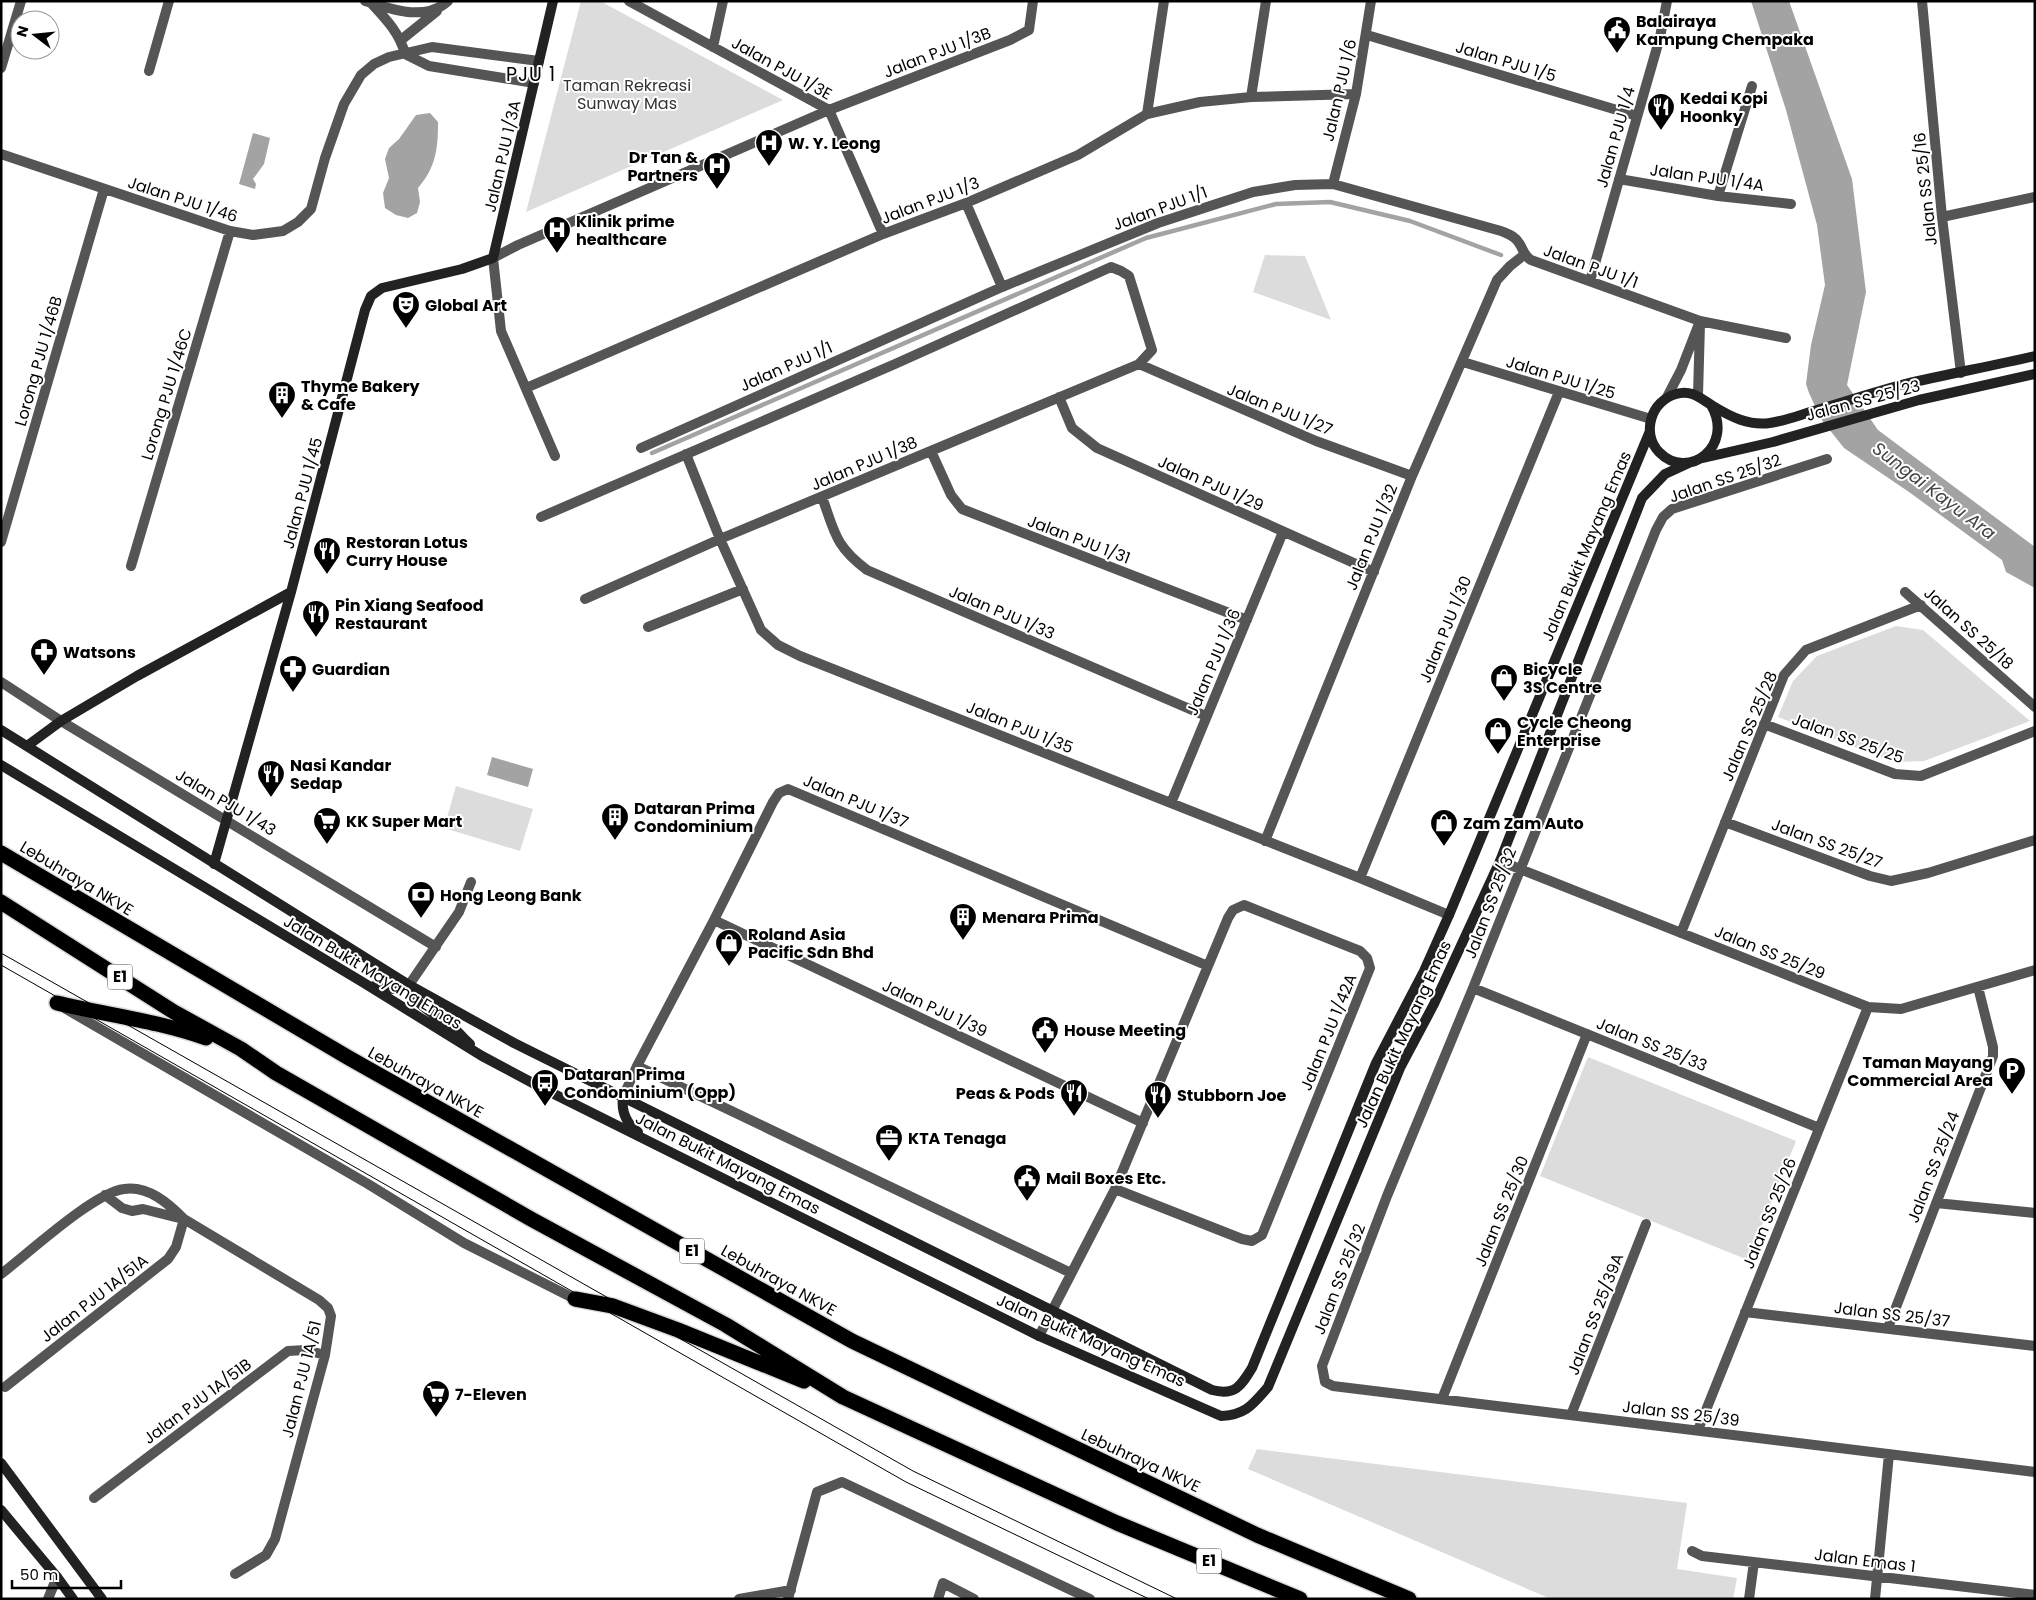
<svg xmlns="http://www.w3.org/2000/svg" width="2036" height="1600" font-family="Poppins,sans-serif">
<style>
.green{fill:#dcdcdc}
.water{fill:#a3a3a3}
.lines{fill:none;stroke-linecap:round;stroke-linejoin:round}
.stream{stroke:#a3a3a3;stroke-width:4.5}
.motorway-casing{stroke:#dbdbdb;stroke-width:18}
.minor{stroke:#555;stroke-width:10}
.secondary{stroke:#222;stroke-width:10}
.motorway{stroke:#000;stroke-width:15}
.tram{stroke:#000;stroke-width:1}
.labels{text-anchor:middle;stroke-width:4;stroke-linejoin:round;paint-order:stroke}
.shield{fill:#fff;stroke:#4c4c4c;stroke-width:1}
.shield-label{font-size:15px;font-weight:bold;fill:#000}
.poi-label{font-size:16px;font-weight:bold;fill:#000;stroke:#fff;text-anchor:start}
.street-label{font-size:16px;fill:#000;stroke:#fff}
.park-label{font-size:16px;fill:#333;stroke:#fff}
.water-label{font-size:18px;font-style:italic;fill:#444;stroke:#fff}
.quarter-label{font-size:19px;letter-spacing:1px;fill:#000;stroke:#fff}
</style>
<rect width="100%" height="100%" fill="#fff"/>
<path class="green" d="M581,1H600L783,100L526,212Z
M1265,255L1305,256L1331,320L1253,292Z
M1896,626L1923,630L2030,721L1924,761L1893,762L1778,717L1793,681L1817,656Z
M456,786L533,809L520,851L444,828Z
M1588,1057L1796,1141L1748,1260L1540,1176Z
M1257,1449L1687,1503L1677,1569L1737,1578L1733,1599H1551L1248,1469Z"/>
<path class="water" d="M1751,1H1789L1852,179L1866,292L1847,385L1878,430L2035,547V588L2006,572L2002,560L1909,492L1844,448L1821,419L1809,393L1806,384L1811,345L1825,285L1817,225L1786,110Z
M430,113L438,122C438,149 436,167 418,188L420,202L417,213L408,218L396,215L385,208L383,193L389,178L385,159L389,148L399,139L416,115Z
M253,133L270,138L264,164L253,179L256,184L255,189L239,184Z
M492,757L533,769L528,787L487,775Z"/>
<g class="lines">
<path class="stream" d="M652,453L1146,238L1276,204L1330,202L1410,221L1501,255"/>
<defs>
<path id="motorway" d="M1,853L349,1058L852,1341L1257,1535L1409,1599
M1,902L174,1012L241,1049L276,1073L531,1219L726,1325L843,1397L1117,1523L1300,1599
M57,1003C107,1015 158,1021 206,1038
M575,1299L613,1306L678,1330L804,1381"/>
</defs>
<use href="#motorway" class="motorway-casing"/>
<path class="minor" d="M365,1C391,9 425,22 448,1
M629,1L829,110L883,234
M1922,1L1942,217L1961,373
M372,4C387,20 400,34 405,54
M1367,35L1637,116
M401,40L437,11
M713,47L723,1
M405,54L429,66L534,83
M1,68L21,1
M149,71L169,1
M1251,97L1266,1
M1147,114L1164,1
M1,154L230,231L253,235L283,231L298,222L311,209L325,158L344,104L361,75L374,64L389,57L432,47L539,61
M1619,179L1718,196L1791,204
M1333,184L1356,94L1371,1
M1718,196L1752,86
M966,203L1002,287
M1942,217L2035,197
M1590,281L1660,37L1667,1
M1463,362L1651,419
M1139,364L1316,441L1412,476
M526,388L883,234L966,203L1078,155L1147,114L1200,102L1251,97L1356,94
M1698,395L1700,324
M1059,397L1072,428L1097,448L1374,572
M1667,397L1681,370L1700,321
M641,448L1002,287L1158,223L1253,192L1295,185L1333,184L1501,231C1508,234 1515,236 1519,243C1524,250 1523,255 1531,260L1700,321L1786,338
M931,451L951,495L962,509L1247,620
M686,454L720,539L761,630L778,645L800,656L1360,878L1449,915
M555,456L501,331L493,258L518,245L829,110L1010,40L1029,30L1033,1
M1827,459L1672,509L1663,517L1656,530L1473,988L1387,1196L1322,1366L1325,1382L1333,1386L2035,1472
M822,497C835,533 835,546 867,570L1206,716
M541,517L895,364L1111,267L1121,271L1129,276L1152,350L1139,364L720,539L585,599
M1,542L104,189
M131,566L230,231
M1905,592L2035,707
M648,627L743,589
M1,682L61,721L436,947
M1764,724L1895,774L1921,776L2035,731
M1171,803L1283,532
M1725,822L1870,876L1891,881L1928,873L2035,840
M1265,841L1412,476L1497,280L1510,266L1524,255
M1500,861L1868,1007L1901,1009L2035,970
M1360,878L1559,392
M714,920L1143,1123
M1681,933L1784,675L1806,650L1921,605
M409,985L459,912L471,882
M1473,988L1819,1128
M66,1009L368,1184L464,1243L575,1299
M637,1066L1071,1273
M623,1097L637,1066L714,920L773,802L779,793L788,789L1208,966
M105,1195L122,1208L132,1211L143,1209L183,1219
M1936,1203L2035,1213
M1,1274C29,1253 93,1193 124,1189C148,1185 169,1204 184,1219L319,1300L328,1308L331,1316L325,1355L275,1539L266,1555L235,1574
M1745,1312L2035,1346
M1888,1328L1993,1056V1047L1978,987
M1039,1336L1115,1189L1228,918L1233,910L1244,905L1360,951L1367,958L1370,968L1262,1235L1252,1241L1242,1239L1115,1189
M5,1387L168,1259L176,1247L184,1219
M1442,1399L1587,1034
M1571,1415L1646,1224
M1698,1430L1868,1007
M94,1498L288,1351L306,1350L325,1355
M1692,1551L1702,1556L2035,1595
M48,1599L57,1577
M739,1599L791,1590
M788,1599L817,1492L842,1482L1090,1599
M938,1599L943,1583L974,1599
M1749,1599L1754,1562
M1875,1599L1889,1454"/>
<path class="secondary" d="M1711,405C1735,446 1688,482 1659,452C1641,433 1651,401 1676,394C1692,389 1701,399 1713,406C1731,417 1749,426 1770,423C1784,421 1797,416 1810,412C1842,403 1873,392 1905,384C1948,374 1992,366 2035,356
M1703,458L1773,442L1919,400L2035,374
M1,730L409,985L514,1043L1212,1390C1235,1396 1241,1386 1252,1368L1376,1063L1424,971L1449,915L1650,431
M27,746L61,721L137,676L291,592
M1,765L364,983L482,1056L542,1088L1039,1336L1221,1416C1246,1415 1253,1404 1268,1387L1400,1068L1434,1004L1500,861L1642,498L1665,474L1691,462
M214,864L291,592L365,310L371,296L382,288L462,269L493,258L553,1
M409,985C415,1007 436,1014 453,1028C459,1032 464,1039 470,1044
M374,986C387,989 397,991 409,985
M623,1097C621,1112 626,1123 638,1132
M1,1463L102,1599
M1,1510L57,1577L73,1599"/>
<use href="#motorway" class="motorway"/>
<path class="tram" d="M1,953L913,1471L1177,1599
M1,965L906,1482L1149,1599"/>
</g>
<defs>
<symbol id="civic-pin" viewBox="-11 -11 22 30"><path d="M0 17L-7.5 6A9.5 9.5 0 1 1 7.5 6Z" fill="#000" stroke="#fff"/><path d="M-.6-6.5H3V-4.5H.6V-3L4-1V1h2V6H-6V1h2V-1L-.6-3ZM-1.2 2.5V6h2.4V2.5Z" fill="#fff"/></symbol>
<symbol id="restaurant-pin" viewBox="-11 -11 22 30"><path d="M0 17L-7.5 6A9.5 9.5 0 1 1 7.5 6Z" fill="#000" stroke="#fff"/><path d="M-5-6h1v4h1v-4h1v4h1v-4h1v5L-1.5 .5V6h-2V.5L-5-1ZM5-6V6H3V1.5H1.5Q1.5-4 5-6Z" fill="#fff"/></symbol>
<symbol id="hospital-pin" viewBox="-11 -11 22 30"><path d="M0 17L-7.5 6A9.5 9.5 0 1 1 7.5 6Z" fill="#000" stroke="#fff"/><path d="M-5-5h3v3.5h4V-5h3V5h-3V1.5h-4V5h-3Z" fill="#fff"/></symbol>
<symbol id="theatre-pin" viewBox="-11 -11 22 30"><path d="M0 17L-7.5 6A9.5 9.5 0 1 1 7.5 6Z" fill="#000" stroke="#fff"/><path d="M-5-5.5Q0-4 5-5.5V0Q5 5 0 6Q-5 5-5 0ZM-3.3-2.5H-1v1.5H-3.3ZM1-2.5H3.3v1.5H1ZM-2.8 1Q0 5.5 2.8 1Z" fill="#fff"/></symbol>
<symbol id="building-pin" viewBox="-11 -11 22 30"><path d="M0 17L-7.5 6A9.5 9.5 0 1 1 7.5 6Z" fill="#000" stroke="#fff"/><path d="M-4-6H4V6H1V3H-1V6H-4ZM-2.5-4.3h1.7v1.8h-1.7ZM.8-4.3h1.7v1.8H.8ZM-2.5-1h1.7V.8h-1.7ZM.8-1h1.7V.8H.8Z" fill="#fff"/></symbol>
<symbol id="pharmacy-pin" viewBox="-11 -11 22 30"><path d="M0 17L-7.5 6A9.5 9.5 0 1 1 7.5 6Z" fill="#000" stroke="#fff"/><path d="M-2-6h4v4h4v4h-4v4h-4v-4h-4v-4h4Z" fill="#fff"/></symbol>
<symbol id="shop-pin" viewBox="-11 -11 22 30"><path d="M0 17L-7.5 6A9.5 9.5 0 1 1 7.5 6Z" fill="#000" stroke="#fff"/><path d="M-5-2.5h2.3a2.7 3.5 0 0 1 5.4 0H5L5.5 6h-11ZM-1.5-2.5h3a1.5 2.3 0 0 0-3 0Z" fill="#fff"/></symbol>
<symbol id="supermarket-pin" viewBox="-11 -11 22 30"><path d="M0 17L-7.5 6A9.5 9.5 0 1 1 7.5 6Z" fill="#000" stroke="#fff"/><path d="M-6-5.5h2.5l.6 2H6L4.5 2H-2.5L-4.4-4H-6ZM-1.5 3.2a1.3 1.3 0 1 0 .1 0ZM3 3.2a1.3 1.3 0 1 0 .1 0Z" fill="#fff"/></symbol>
<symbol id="bank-pin" viewBox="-11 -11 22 30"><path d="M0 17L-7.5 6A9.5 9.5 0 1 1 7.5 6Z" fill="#000" stroke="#fff"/><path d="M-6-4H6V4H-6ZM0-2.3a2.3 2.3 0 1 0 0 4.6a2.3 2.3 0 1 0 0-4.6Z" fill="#fff"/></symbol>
<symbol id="parking-pin" viewBox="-11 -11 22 30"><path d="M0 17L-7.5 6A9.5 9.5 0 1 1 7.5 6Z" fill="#000" stroke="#fff"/><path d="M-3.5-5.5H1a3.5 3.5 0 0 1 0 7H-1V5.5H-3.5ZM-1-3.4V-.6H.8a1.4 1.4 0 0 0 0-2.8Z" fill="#fff"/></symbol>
<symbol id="bus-pin" viewBox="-11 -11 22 30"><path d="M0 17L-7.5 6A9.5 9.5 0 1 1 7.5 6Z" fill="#000" stroke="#fff"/><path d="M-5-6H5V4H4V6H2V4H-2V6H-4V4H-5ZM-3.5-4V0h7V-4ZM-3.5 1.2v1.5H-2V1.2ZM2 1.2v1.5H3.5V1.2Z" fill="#fff"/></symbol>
<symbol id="office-pin" viewBox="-11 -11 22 30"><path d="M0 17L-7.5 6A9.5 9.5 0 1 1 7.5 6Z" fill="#000" stroke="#fff"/><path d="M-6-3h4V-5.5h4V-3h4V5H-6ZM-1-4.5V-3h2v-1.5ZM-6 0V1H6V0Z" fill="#fff"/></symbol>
</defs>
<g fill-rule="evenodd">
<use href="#civic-pin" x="1601" y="14" width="32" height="43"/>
<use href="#restaurant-pin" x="1645" y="91" width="32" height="43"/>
<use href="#hospital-pin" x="753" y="127" width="32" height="43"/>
<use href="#hospital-pin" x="701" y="150" width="32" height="43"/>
<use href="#hospital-pin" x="541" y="214" width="32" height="43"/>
<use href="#theatre-pin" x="390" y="289" width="32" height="43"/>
<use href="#building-pin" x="266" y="379" width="32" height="43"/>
<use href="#restaurant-pin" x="311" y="535" width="32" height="43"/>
<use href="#restaurant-pin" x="300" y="598" width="32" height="43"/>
<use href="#pharmacy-pin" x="28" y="636" width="32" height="43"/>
<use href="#pharmacy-pin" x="277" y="653" width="32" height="43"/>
<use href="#shop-pin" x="1488" y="662" width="32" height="43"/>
<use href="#shop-pin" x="1482" y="715" width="32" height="43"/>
<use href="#restaurant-pin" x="255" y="758" width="32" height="43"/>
<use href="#building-pin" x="599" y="801" width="32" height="43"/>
<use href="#supermarket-pin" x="311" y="805" width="32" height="43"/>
<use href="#shop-pin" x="1428" y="807" width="32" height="43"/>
<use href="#bank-pin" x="405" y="879" width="32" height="43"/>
<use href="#building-pin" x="947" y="901" width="32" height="43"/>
<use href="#shop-pin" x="713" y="927" width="32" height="43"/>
<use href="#civic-pin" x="1029" y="1014" width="32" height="43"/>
<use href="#parking-pin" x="1996" y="1055" width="32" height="43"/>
<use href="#bus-pin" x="529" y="1067" width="32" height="43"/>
<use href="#restaurant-pin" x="1058" y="1077" width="32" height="43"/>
<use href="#restaurant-pin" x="1142" y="1079" width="32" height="43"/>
<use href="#office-pin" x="873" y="1122" width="32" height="43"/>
<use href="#civic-pin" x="1011" y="1162" width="32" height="43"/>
<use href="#supermarket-pin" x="420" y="1378" width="32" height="43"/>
</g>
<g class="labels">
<g class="shield">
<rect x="107.5" y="964.5" width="25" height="25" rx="4"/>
<rect x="679.5" y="1238.5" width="25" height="25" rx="4"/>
<rect x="1196.5" y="1548.5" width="25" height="25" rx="4"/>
</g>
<g class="shield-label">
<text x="120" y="982">E1</text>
<text x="692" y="1256">E1</text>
<text x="1209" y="1566">E1</text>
</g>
<g class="poi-label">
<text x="1636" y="27">Balairaya<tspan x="1636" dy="18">Kampung Chempaka</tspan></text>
<text x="1680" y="104">Kedai Kopi<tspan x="1680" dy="18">Hoonky</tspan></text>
<text x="788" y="149">W. Y. Leong</text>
<text x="698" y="163" text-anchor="end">Dr Tan &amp;<tspan x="698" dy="18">Partners</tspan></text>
<text x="576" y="227">Klinik prime<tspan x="576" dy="18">healthcare</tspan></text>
<text x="425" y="311">Global Art</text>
<text x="301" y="392">Thyme Bakery<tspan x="301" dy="18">&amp; Cafe</tspan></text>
<text x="346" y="548">Restoran Lotus<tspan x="346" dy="18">Curry House</tspan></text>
<text x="335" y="611">Pin Xiang Seafood<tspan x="335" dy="18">Restaurant</tspan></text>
<text x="63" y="658">Watsons</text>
<text x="312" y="675">Guardian</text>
<text x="1523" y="675">Bicycle<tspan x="1523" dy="18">3S Centre</tspan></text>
<text x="1517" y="728">Cycle Cheong<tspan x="1517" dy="18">Enterprise</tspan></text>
<text x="290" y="771">Nasi Kandar<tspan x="290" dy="18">Sedap</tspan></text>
<text x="634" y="814">Dataran Prima<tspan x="634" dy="18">Condominium</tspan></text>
<text x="346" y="827">KK Super Mart</text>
<text x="1463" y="829">Zam Zam Auto</text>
<text x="440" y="901">Hong Leong Bank</text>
<text x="982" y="923">Menara Prima</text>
<text x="748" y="940">Roland Asia<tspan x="748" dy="18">Pacific Sdn Bhd</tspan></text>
<text x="1064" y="1036">House Meeting</text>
<text x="1993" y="1068" text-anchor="end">Taman Mayang<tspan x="1993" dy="18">Commercial Area</tspan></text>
<text x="564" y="1080">Dataran Prima<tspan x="564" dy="18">Condominium (Opp)</tspan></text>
<text x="1055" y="1099" text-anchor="end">Peas &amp; Pods</text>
<text x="1177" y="1101">Stubborn Joe</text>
<text x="908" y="1144">KTA Tenaga</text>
<text x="1046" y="1184">Mail Boxes Etc.</text>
<text x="455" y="1400">7-Eleven</text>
</g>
<g class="street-label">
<text transform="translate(937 52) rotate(-21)" y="6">Jalan PJU 1/3B</text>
<text transform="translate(1506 61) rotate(17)" y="6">Jalan PJU 1/5</text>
<text transform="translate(782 68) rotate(29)" y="6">Jalan PJU 1/3E</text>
<text transform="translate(1339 90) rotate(-77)" y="6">Jalan PJU 1/6</text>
<text transform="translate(1615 137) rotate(-74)" y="6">Jalan PJU 1/4</text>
<text transform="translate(502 156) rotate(-77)" y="6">Jalan PJU 1/3A</text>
<text transform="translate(1707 177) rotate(8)" y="6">Jalan PJU 1/4A</text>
<text transform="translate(1925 189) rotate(-96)" y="6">Jalan SS 25/16</text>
<text transform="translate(183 199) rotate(18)" y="6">Jalan PJU 1/46</text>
<text transform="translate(930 200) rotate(-21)" y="6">Jalan PJU 1/3</text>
<text transform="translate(1160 208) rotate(-20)" y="6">Jalan PJU 1/1</text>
<text transform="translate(1591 266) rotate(20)" y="6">Jalan PJU 1/1</text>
<text transform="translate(38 361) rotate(-74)" y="6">Lorong PJU 1/46B</text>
<text transform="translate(786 366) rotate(-24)" y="6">Jalan PJU 1/1</text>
<text transform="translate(1561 377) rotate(17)" y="6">Jalan PJU 1/25</text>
<text transform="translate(166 394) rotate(-73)" y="6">Lorong PJU 1/46C</text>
<text transform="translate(1863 400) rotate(-15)" y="6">Jalan SS 25/23</text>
<text transform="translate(1280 409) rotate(22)" y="6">Jalan PJU 1/27</text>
<text transform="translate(864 463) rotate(-23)" y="6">Jalan PJU 1/38</text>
<text transform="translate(1725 478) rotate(-19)" y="6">Jalan SS 25/32</text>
<text transform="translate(1211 483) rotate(24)" y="6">Jalan PJU 1/29</text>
<text transform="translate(302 493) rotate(-75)" y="6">Jalan PJU 1/45</text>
<text transform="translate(1371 537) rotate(-68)" y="6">Jalan PJU 1/32</text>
<text transform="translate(1079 539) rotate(21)" y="6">Jalan PJU 1/31</text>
<text transform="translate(1586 546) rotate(-67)" y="6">Jalan Bukit Mayang Emas</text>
<text transform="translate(1002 612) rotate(23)" y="6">Jalan PJU 1/33</text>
<text transform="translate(1969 628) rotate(42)" y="6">Jalan SS 25/18</text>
<text transform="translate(1445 629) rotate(-68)" y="6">Jalan PJU 1/30</text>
<text transform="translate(1213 662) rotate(-67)" y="6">Jalan PJU 1/36</text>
<text transform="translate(1749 726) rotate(-67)" y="6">Jalan SS 25/28</text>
<text transform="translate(1020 727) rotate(22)" y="6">Jalan PJU 1/35</text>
<text transform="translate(1848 738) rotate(20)" y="6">Jalan SS 25/25</text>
<text transform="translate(856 801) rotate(23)" y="6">Jalan PJU 1/37</text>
<text transform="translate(226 802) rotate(31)" y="6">Jalan PJU 1/43</text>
<text transform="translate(1827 843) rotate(20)" y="6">Jalan SS 25/27</text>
<text transform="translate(77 878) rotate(31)" y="6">Lebuhraya NKVE</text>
<text transform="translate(1490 903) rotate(-69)" y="6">Jalan SS 25/32</text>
<text transform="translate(1770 952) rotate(22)" y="6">Jalan SS 25/29</text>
<text transform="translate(373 972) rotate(31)" y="6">Jalan Bukit Mayang Emas</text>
<text transform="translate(935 1008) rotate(25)" y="6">Jalan PJU 1/39</text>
<text transform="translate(1328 1032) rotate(-68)" y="6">Jalan PJU 1/42A</text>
<text transform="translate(1403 1034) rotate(-65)" y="6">Jalan Bukit Mayang Emas</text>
<text transform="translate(1652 1044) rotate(22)" y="6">Jalan SS 25/33</text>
<text transform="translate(426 1082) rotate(29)" y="6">Lebuhraya NKVE</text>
<text transform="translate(728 1163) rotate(27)" y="6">Jalan Bukit Mayang Emas</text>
<text transform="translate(1933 1167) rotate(-69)" y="6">Jalan SS 25/24</text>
<text transform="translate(1501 1211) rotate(-68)" y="6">Jalan SS 25/30</text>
<text transform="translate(1769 1213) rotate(-68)" y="6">Jalan SS 25/26</text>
<text transform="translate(1339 1279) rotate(-69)" y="6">Jalan SS 25/32</text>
<text transform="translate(779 1280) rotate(29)" y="6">Lebuhraya NKVE</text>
<text transform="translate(94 1298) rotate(-38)" y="6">Jalan PJU 1A/51A</text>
<text transform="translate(1595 1314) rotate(-69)" y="6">Jalan SS 25/39A</text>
<text transform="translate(1892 1314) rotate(7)" y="6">Jalan SS 25/37</text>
<text transform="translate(1091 1340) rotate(24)" y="6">Jalan Bukit Mayang Emas</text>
<text transform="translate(301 1379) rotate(-76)" y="6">Jalan PJU 1A/51</text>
<text transform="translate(197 1401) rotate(-37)" y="6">Jalan PJU 1A/51B</text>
<text transform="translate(1681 1413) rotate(7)" y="6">Jalan SS 25/39</text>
<text transform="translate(1141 1460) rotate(25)" y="6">Lebuhraya NKVE</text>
<text transform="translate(1865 1560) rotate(7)" y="6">Jalan Emas 1</text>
</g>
<g class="park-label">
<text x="627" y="91">Taman Rekreasi<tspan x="627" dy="18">Sunway Mas</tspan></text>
</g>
<g class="water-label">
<text transform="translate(1934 491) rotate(37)" y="6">Sungai Kayu Ara</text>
</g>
<g class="quarter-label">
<text x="531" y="81">PJU 1</text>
</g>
</g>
<rect width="2036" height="1600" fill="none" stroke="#000000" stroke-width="5"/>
<g transform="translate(35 35) rotate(286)"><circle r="24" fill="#ffffff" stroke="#999999"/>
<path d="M0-4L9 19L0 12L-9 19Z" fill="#000000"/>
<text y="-8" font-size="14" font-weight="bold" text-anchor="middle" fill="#000000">N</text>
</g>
<path d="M12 1580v8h109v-8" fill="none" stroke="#000000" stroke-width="2.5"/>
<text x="20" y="1580" font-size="15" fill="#000000" stroke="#ffffff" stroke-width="4" paint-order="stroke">50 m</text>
</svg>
